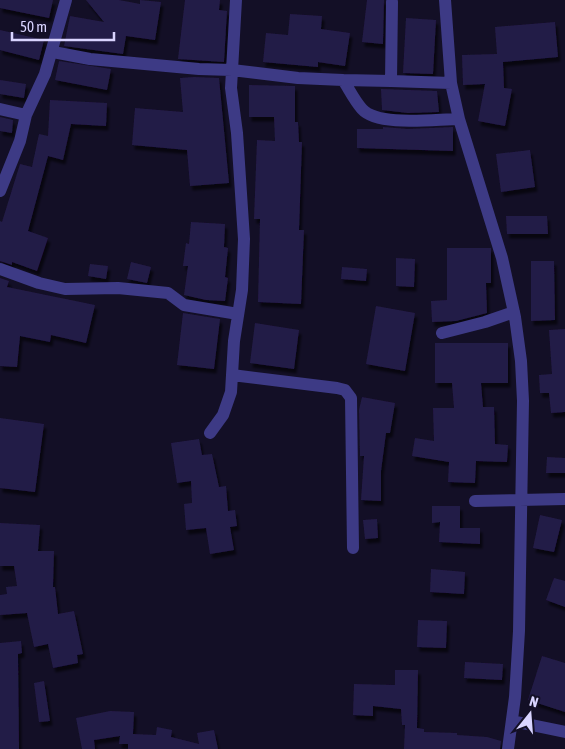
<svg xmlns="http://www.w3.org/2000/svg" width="565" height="749" font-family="'Asap Condensed',sans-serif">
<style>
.building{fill:#241b47;filter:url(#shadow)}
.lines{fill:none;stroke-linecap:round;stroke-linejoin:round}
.minor{stroke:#3d3a85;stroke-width:12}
</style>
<defs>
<filter id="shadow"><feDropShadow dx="2.5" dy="4.5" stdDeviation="1" flood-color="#0009"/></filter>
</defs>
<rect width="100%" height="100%" fill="#130f26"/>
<path class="building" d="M0,0H53L49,18L0,8Z
M86,0H119L140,4V0L161,2L155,40L126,36L123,54L64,46L70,16L104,22Z
M185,0H220L219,10L227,11L224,62L178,59Z
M367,0H384L383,44L362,42Z
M290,14L322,16L321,29L350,33L345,66L318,62V67L263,62L266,33L288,35Z
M406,18L436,20L433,74L403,73Z
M555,22L558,57L503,62L504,88L512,89L505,126L478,121L485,84L463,85L462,55L497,54L495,27Z
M0,30L44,40L39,60L0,50Z
M59,61L111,69L107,90L55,80Z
M194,77L219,78L229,183L190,186L187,150L132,145L135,108L183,112L180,78Z
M0,80L26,84L24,98L0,94Z
M249,85L295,86V122H298L299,142H302L299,230H304L301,304L258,302L260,219H254L257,140L275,141L274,117H249Z
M381,89L437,91L439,112L408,113L382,110Z
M50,100L107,103L106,126L71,124L63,160L48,156L28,231L48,238L37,271L12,262V265L0,261V221L2,222L20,164L32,167L39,134L48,136Z
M0,117L13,120L12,133L0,131Z
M383,127L408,129L453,127V151L357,148V129H383Z
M530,150L535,187L501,192L496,154Z
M506,216H547L548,234H507Z
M191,222L225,224L224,247L228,248L225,277L228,278L225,301L206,300L184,295L188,266H183L186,243L189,244Z
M447,248H491V283H486L487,313L456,321L432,322L431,301L447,300Z
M396,258L415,259L414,287L396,286Z
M531,261H554L555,320L531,321Z
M131,262L151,267L147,283L127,279Z
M90,264L108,266L106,279L88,276Z
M342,267L367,269L366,281L341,279Z
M0,278L9,281L7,287L95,305L86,343L51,335L50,342L20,336L17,367L0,366Z
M376,306L415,313L405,371L366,364Z
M183,313L220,319L214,369L177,365Z
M255,323L299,330L294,369L250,363Z
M565,329V412L551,413L549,393H540L539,375L552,374L549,330Z
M435,343H508V383H481L483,407H494L495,444L508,445L507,462L476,461L475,483L448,482L449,462L412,456L415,438L434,441L433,408H454L452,383H435Z
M362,397L395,403L390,433H386L381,471V501L361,500L364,456H360L359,410Z
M0,418L44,424L35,492L0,488Z
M199,439L202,455L212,454L219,487L226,486L228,511L235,510L237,526L230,527L234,550L210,554L206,528L186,530L184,504L192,503L191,481L177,483L171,443Z
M547,457L565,458V473H546Z
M432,506H460V528H480V544L439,542L440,522L432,523Z
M540,515L562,520L554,552L533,548Z
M377,519L378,538L365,539L363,520Z
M0,523L40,525L38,551H54L53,587H55L58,614L74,611L83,654L77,655L78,663L53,668L48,644L34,647L27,613L0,615V595L7,594L6,587L17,586L14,566H0Z
M431,569L465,572L464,594L430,592Z
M554,578L565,581V607L546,600Z
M418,620L447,621L446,648L417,647Z
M21,641L22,653L18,654L19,749H0V643Z
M542,656L565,663V712L528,700Z
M465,662L503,664L502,680L464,678Z
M395,670H418L417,728L424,729V732L457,733V735L487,737L501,741L500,749H404L405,725H402L401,709L373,706V716L353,715L354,684L395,685Z
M44,681L50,721L39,722L34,683Z
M110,711L134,712L133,734L156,735L157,727L172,730L171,737L199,744L197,733L214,730L218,749H128V744H119L120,736L94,740L95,749H82L76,718Z"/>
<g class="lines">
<path class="minor" d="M445,0L451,83L459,119L502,258L515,317L521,361L523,401L519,631L515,697L508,749
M53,52L90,59L199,69L232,70L298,78L343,80C349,89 354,100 362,109C378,127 435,119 459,119
M343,80L391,81L392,2
M391,81L451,83
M0,109L26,115
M0,191L20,141L26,115L45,74L66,0
M0,269L39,283L65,289L118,288L168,293L184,305L238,314
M442,333L485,322L514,312
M232,375L337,388L345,390L351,398L353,548
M210,433L223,415L231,392L234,341L242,290L244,239L237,133L231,88L236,0
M475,501L565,499
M512,721L565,732"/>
</g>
<g transform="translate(530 714) rotate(17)" stroke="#130f26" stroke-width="4" paint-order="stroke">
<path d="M0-4L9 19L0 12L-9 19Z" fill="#d9d4ff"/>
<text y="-8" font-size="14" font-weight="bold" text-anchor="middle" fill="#d9d4ff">N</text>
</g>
<path d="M12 32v8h102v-8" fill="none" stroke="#d9d4ff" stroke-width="2.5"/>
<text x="20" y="32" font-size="15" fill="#d9d4ff" stroke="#130f26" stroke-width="4" paint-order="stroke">50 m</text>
</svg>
